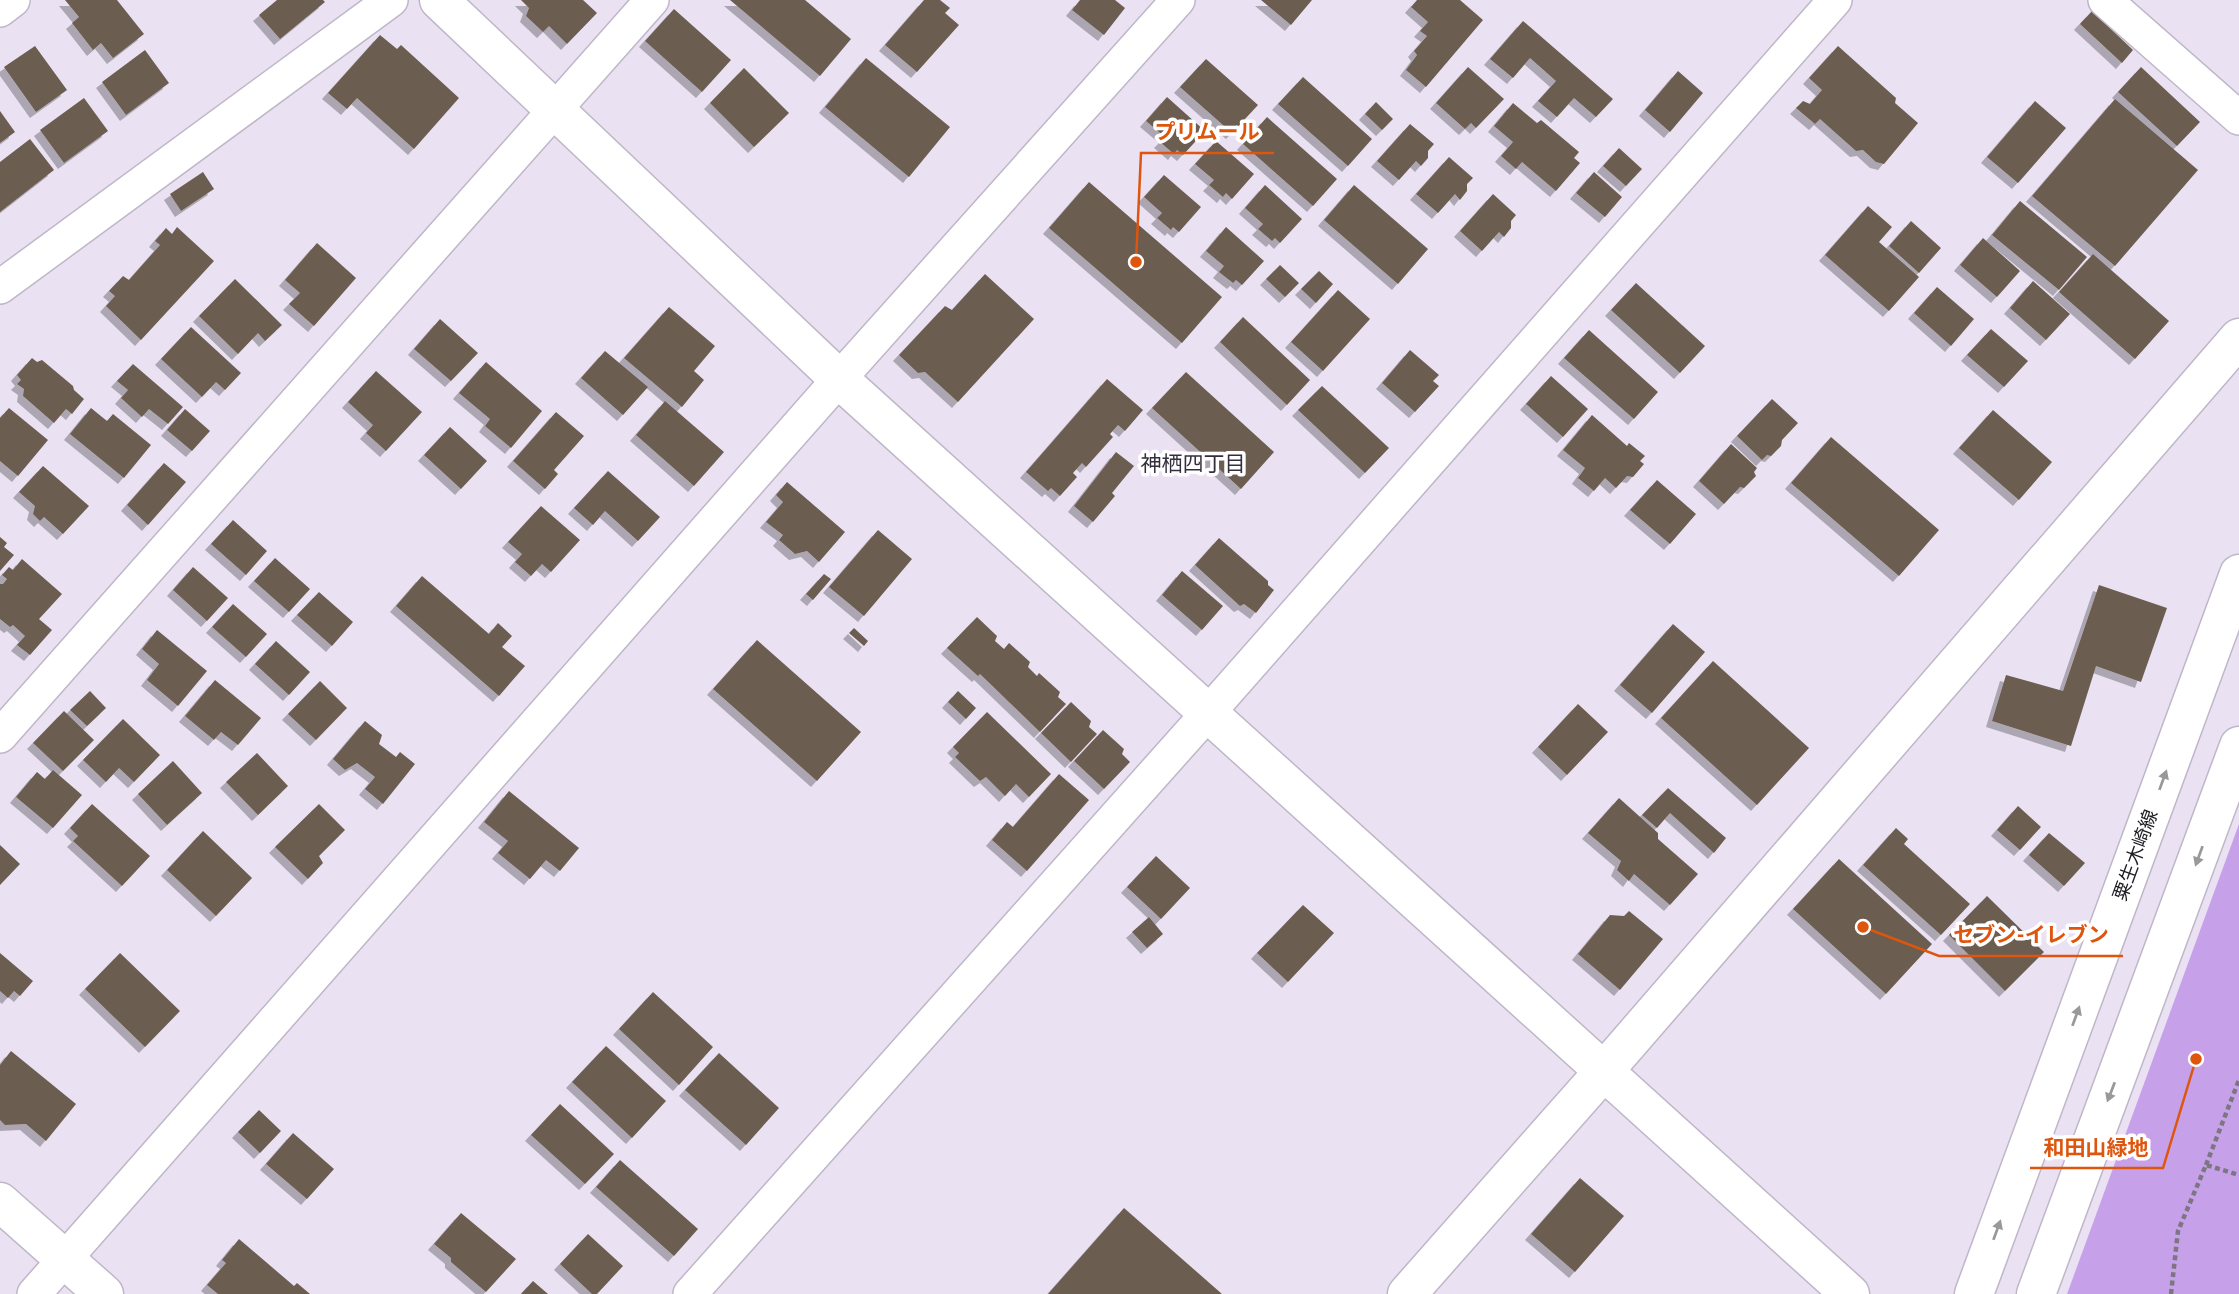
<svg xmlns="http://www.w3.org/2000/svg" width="2239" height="1294" font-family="Overpass,'Noto Sans JP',sans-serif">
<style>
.green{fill:#c6a1e9}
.building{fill:#6c5d51;filter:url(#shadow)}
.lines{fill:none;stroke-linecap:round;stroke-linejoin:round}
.street-casing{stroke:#bfb6c8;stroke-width:36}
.secondary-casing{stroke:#bfb6c8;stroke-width:41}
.path{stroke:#7c7682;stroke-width:4.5;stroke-dasharray:5 3.5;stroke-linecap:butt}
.street{stroke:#fff;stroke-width:33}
.secondary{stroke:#fff;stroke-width:38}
.oneway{fill:#9a989b}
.labels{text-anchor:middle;stroke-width:7;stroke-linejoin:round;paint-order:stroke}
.street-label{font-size:19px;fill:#1e1b21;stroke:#fff}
.neighbourhood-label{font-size:21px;fill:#352e3c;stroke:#fff}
.leader{fill:none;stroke:#de560d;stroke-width:2.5}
.callout-dot{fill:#de560d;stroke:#fff;stroke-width:2.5}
.callout-label{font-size:21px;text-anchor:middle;font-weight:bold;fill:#de560d;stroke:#fff;stroke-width:7;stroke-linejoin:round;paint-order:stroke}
</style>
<defs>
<filter id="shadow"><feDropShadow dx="-6" dy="6" stdDeviation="0" flood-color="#0004"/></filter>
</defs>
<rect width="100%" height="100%" fill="#eae1f3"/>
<path class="green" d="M2239,824V1294H2067Z"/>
<path class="building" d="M65,0H117L144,34L113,58L101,43L93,50L72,23L79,17Z
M277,0H323L325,2L280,39L259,15Z
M521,0H583L597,13L567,44L549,26L543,32L526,16L529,8Z
M730,0H805L851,39L820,76Z
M924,0H940L950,8L945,13L959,25L917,72L885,45Z
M1080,0H1115L1125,8L1104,35L1072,10Z
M1261,0H1312L1291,25Z
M1417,0H1460L1483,20L1426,87L1406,70L1417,55L1414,51L1427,36L1420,31L1428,22L1411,7Z
M674,9L731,60L702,92L645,41Z
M2092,11L2133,50L2122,63L2080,24Z
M1523,21L1613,99L1596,117L1574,98L1557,117L1538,101L1556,81L1530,58L1513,78L1490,59Z
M380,35L397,49L401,45L459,98L414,149L357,98L347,109L328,93Z
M35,46L67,90L36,112L4,67Z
M1838,46L1896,98L1895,103L1918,123L1884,164L1876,162L1863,150L1856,151L1820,119L1815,124L1796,108L1803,101L1810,104L1822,90L1809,78Z
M145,50L169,83L126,115L102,82Z
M866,58L950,127L909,177L825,107Z
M1206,59L1258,105L1232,133L1180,87Z
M1468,67L1504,99L1476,128L1471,123L1465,129L1436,103Z
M2141,67L2200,122L2177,146L2118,92Z
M744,68L789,113L754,147L710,103Z
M1678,71L1703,93L1670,132L1645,110Z
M1303,77L1372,139L1348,166L1278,104Z
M1167,97L1205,131L1183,155L1177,150L1174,154L1160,142L1165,137L1146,121Z
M84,98L108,131L64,163L40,130Z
M2115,99L2198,170L2115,266L2032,196Z
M2035,101L2066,128L2018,183L1987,157Z
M1376,102L1393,119L1382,130L1365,114Z
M1513,103L1537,123L1541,120L1579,152L1574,158L1580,163L1556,191L1522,162L1516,169L1501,156L1513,142L1494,126Z
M0,111L15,132L0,143Z
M1267,117L1337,179L1313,206L1243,144Z
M1410,124L1434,144L1428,151V158L1421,166L1416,161L1399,180L1377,161Z
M30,139L54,170L0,212V162Z
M1216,141L1254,174L1232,199L1226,193L1223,197L1209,185L1214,180L1195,164Z
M1619,148L1642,169L1626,186L1603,166Z
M1449,157L1473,178L1467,184V191L1460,200L1455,194L1438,213L1416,194Z
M203,172L214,189L181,211L170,194Z
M1594,172L1622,197L1605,217L1576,193Z
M1164,175L1201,207L1179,232L1173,227L1171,230L1157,218L1162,213L1144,197Z
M1089,182L1222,297L1182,343L1049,228Z
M1265,185L1302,219L1280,243L1275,238L1272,241L1258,229L1263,224L1245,208Z
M1354,185L1428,249L1398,284L1324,220Z
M1493,194L1516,215L1511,221V228L1504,237L1499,232L1482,251L1460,231Z
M2020,201L2087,257L2059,290L1992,235Z
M1868,206L1892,227L1879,242L1919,277L1889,311L1825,255Z
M1911,221L1941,248L1919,273L1889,246Z
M177,227L214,261L141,340L106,306L115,296L109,291L123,276L129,280L160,245L155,241L166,228L172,234Z
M1226,227L1264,261L1242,285L1236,280L1233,283L1219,272L1224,266L1206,251Z
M1983,238L2020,271L1997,297L1960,265Z
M317,243L356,278L314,326L289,304L300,293L285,280Z
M2093,254L2169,321L2135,359L2059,292Z
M1280,265L1299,283L1285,297L1266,279Z
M1319,271L1333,284L1316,303L1301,289Z
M985,274L1034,319L958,402L925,372L918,373L899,355L945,306L952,310Z
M235,279L282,325L265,341L258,333L238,354L199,316Z
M2033,281L2070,314L2046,340L2010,308Z
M1636,283L1705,346L1680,373L1611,310Z
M1937,287L1974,319L1951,346L1914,313Z
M1338,290L1370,319L1323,371L1291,342Z
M669,307L715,346L694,371L704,380L682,407L624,358Z
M1243,317L1310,380L1287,405L1220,342Z
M440,319L478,353L451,381L414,349Z
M191,327L241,373L225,390L216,382L202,397L161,359Z
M1991,329L2028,361L2004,387L1967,355Z
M1589,330L1658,392L1634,419L1564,358Z
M1410,350L1439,375L1433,381L1439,386L1415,412L1382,383Z
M605,351L648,387L623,415L581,378Z
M32,358L37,362L42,360L73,386L74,390L84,399L72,414L66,409L54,423L23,396L24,389L17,384L21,380L17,375Z
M486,362L542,411L511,448L485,426L490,419L459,393Z
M133,364L183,407L168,424L149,409L142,417L121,398L128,390L117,381Z
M376,371L422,412L386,451L366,433L373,425L348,402Z
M1186,372L1274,452L1241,489L1152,408Z
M1551,376L1588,409L1563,437L1526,404Z
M1107,379L1143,410L1125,431L1118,425L1110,434L1113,437L1086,467L1082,463L1073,473L1077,477L1060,496L1051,488L1048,491L1026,472Z
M1322,386L1389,448L1365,473L1298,410Z
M1772,399L1798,423L1782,440L1781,446L1771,456L1767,455L1762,460L1737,436Z
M665,401L724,452L694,486L636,435Z
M9,408L48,440L18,476L0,461V418Z
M91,408L107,421L113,414L151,445L124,478L70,434Z
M185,409L210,431L192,451L167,430Z
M1993,410L2052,462L2019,500L1959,448Z
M556,412L584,436L554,470L558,474L545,489L513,461Z
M1592,415L1627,446L1629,443L1645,456L1640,461L1644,464L1633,477L1627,476L1616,488L1605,478L1594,491L1578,478L1585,468L1563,450Z
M450,427L487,461L461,489L424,455Z
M1831,437L1939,530L1899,576L1791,483Z
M1731,444L1757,468L1754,472L1756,476L1744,488L1740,487L1724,504L1699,481Z
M1116,452L1134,466L1112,493L1115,496L1093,522L1074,506Z
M164,463L186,482L148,525L127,505Z
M43,466L89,506L63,534L44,517L40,521L33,514L35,506L19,492Z
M608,471L660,517L638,541L605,511L593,525L574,508Z
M1657,480L1696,514L1670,544L1630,510Z
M787,482L845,532L819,562L807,551L795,554L779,540L783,535L766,522L783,502L776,495Z
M541,506L580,540L551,572L542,564L531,576L515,562L522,554L508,542Z
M233,520L267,551L246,575L211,544Z
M878,530L912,559L864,616L829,587Z
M0,537L7,543L4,547L14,555L0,571Z
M1219,538L1268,581V585L1274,590L1256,613L1244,604L1240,606L1195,565Z
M275,558L310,589L289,612L254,581Z
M22,559L62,594L39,619L52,630L30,655L17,645L25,636L13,625L10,627L0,619V584H3L7,579L2,575L9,567L13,570Z
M193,567L228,598L207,621L173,590Z
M1182,571L1223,606L1202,630L1162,595Z
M824,574L831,579L813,600L806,594Z
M422,576L489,634L498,623L512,636L502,647L525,666L499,696L396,606Z
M2099,585L2167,608L2141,682L2096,666L2071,746L1992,721L2006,675L2063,691Z
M319,592L353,622L332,646L297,615Z
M233,604L267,634L246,657L212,627Z
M977,617L997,636L995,641L1004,649L1009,643L1030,662L1028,667L1037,676L1039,673L1060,692L1058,697L1066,704L1040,732L980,674L978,676L947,648Z
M1673,624L1705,652L1652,713L1620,685Z
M854,628L868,641L864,646L849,633Z
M157,630L207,671L178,706L147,680L159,664L142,649Z
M757,640L861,732L817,781L713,689Z
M276,641L310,672L289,695L255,664Z
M1713,661L1809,748L1757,805L1661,718Z
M215,680L261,718L238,745L221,732L214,740L185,716Z
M320,681L347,708L316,740L288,714Z
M90,691L106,708L87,726L70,710Z
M958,691L976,708L966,719L948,702Z
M1071,702L1091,721L1089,727L1097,734L1071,762L1041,733Z
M1578,704L1608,732L1567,775L1538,747Z
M64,711L94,740L63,771L33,743Z
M987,712L1051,774L1029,797L1016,784L1005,796L986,777L980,781L955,757L959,753L953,747Z
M123,719L160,755L134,782L119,768L106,782L83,760Z
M365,721L382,735L379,744L396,757L400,752L415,764L383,804L365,789L375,777L357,763L345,770L333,759Z
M1103,730L1124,749L1122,754L1130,762L1104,789L1074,761Z
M257,753L288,786L258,815L226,782Z
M173,761L202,793L167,825L138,794Z
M53,770L82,795L53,828L16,797L37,772L45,779Z
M1059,774L1089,800L1027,871L992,840L1007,822L1013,827Z
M1668,788L1726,838L1714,853L1670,813L1657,828L1642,815Z
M509,791L579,848L560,871L546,860L530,879L498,853L508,841L484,822Z
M1619,798L1658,833V839L1698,874L1670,905L1634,874L1629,881L1617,870L1621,861L1588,833Z
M92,804L150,856L122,886L73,841L78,836L70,828Z
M319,804L345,830L319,856L323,863L308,879L275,847Z
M2018,806L2041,827L2020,850L1997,830Z
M1896,828L1908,839L1904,844L1970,904L1941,935L1863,865Z
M203,831L252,878L216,916L167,870Z
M2049,833L2085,863L2064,886L2029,855Z
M0,845L20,864L0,885Z
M1156,856L1190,888L1161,919L1127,887Z
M1839,859L1932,944L1886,994L1793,909Z
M1987,896L2044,952L2005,991L1949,935Z
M1303,905L1334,933L1288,982L1257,953Z
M1629,911L1663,939L1620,990L1578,954L1610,915L1624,916Z
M1149,917L1163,934L1147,948L1132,932Z
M0,953L33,981L20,996L14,991L8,998L0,991Z
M120,953L180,1011L145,1047L85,989Z
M653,992L713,1047L679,1085L619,1029Z
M606,1046L666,1101L632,1138L572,1082Z
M11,1051L76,1104L46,1141L26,1124L5,1125L0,1120V1065Z
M719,1053L779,1108L746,1145L685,1090Z
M560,1104L614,1154L585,1184L531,1135Z
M259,1110L281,1131L260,1153L238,1132Z
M293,1133L334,1169L307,1199L266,1164Z
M620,1160L698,1229L674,1256L596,1187Z
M1580,1178L1624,1216L1575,1272L1531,1234Z
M1124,1208L1222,1294H1048Z
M461,1213L516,1259L486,1292L451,1262V1258L434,1244Z
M588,1234L623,1266L597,1294H592L560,1264Z
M239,1239L294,1286L297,1283L310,1294H218L207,1285L226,1263L222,1260Z
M533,1281L548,1294H521Z"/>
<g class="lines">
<defs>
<path id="street" d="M2105,0L2239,118
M0,10L13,0
M0,287L391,0
M0,736L652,0
M34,1294L839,379L1178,0
M690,1294L1208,713L1835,0"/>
<path id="secondary" d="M439,0L839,379L1850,1294
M0,1202L104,1294
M1407,1294L1604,1071L2239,338
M1974,1294L2239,574
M2036,1294L2239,746"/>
</defs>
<use href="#street" class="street-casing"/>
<use href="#secondary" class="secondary-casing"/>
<path class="path" d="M2206,1165L2239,1080
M2171,1294L2178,1231L2206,1165L2239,1175"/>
<use href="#street" class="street"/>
<use href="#secondary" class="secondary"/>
</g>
<defs><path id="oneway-solid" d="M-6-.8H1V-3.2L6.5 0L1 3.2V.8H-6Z" transform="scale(1.75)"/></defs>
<g class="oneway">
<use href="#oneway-solid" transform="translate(2163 780) rotate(-70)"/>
<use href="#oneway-solid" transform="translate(2199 856) rotate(110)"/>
<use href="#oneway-solid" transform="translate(2076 1016) rotate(-70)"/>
<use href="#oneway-solid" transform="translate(2111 1092) rotate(111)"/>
<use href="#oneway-solid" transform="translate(1997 1230) rotate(-70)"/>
</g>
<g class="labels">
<g class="street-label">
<text transform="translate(2135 855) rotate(-70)" y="7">粟生木崎線</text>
</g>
<g class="neighbourhood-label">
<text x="1193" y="471">神栖四丁目</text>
</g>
</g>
<path class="leader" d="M1136 262L1141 153H1274M1863 927L1939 956H2123M2196 1059L2163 1168H2030"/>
<g class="callout-dot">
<circle cx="1136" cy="262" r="7"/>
<circle cx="1863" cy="927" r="7"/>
<circle cx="2196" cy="1059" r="7"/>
</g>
<g class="callout-label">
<text x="1207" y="139">プリムール</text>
<text x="2031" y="942">セブン-イレブン</text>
<text x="2096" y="1155">和田山緑地</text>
</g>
</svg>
